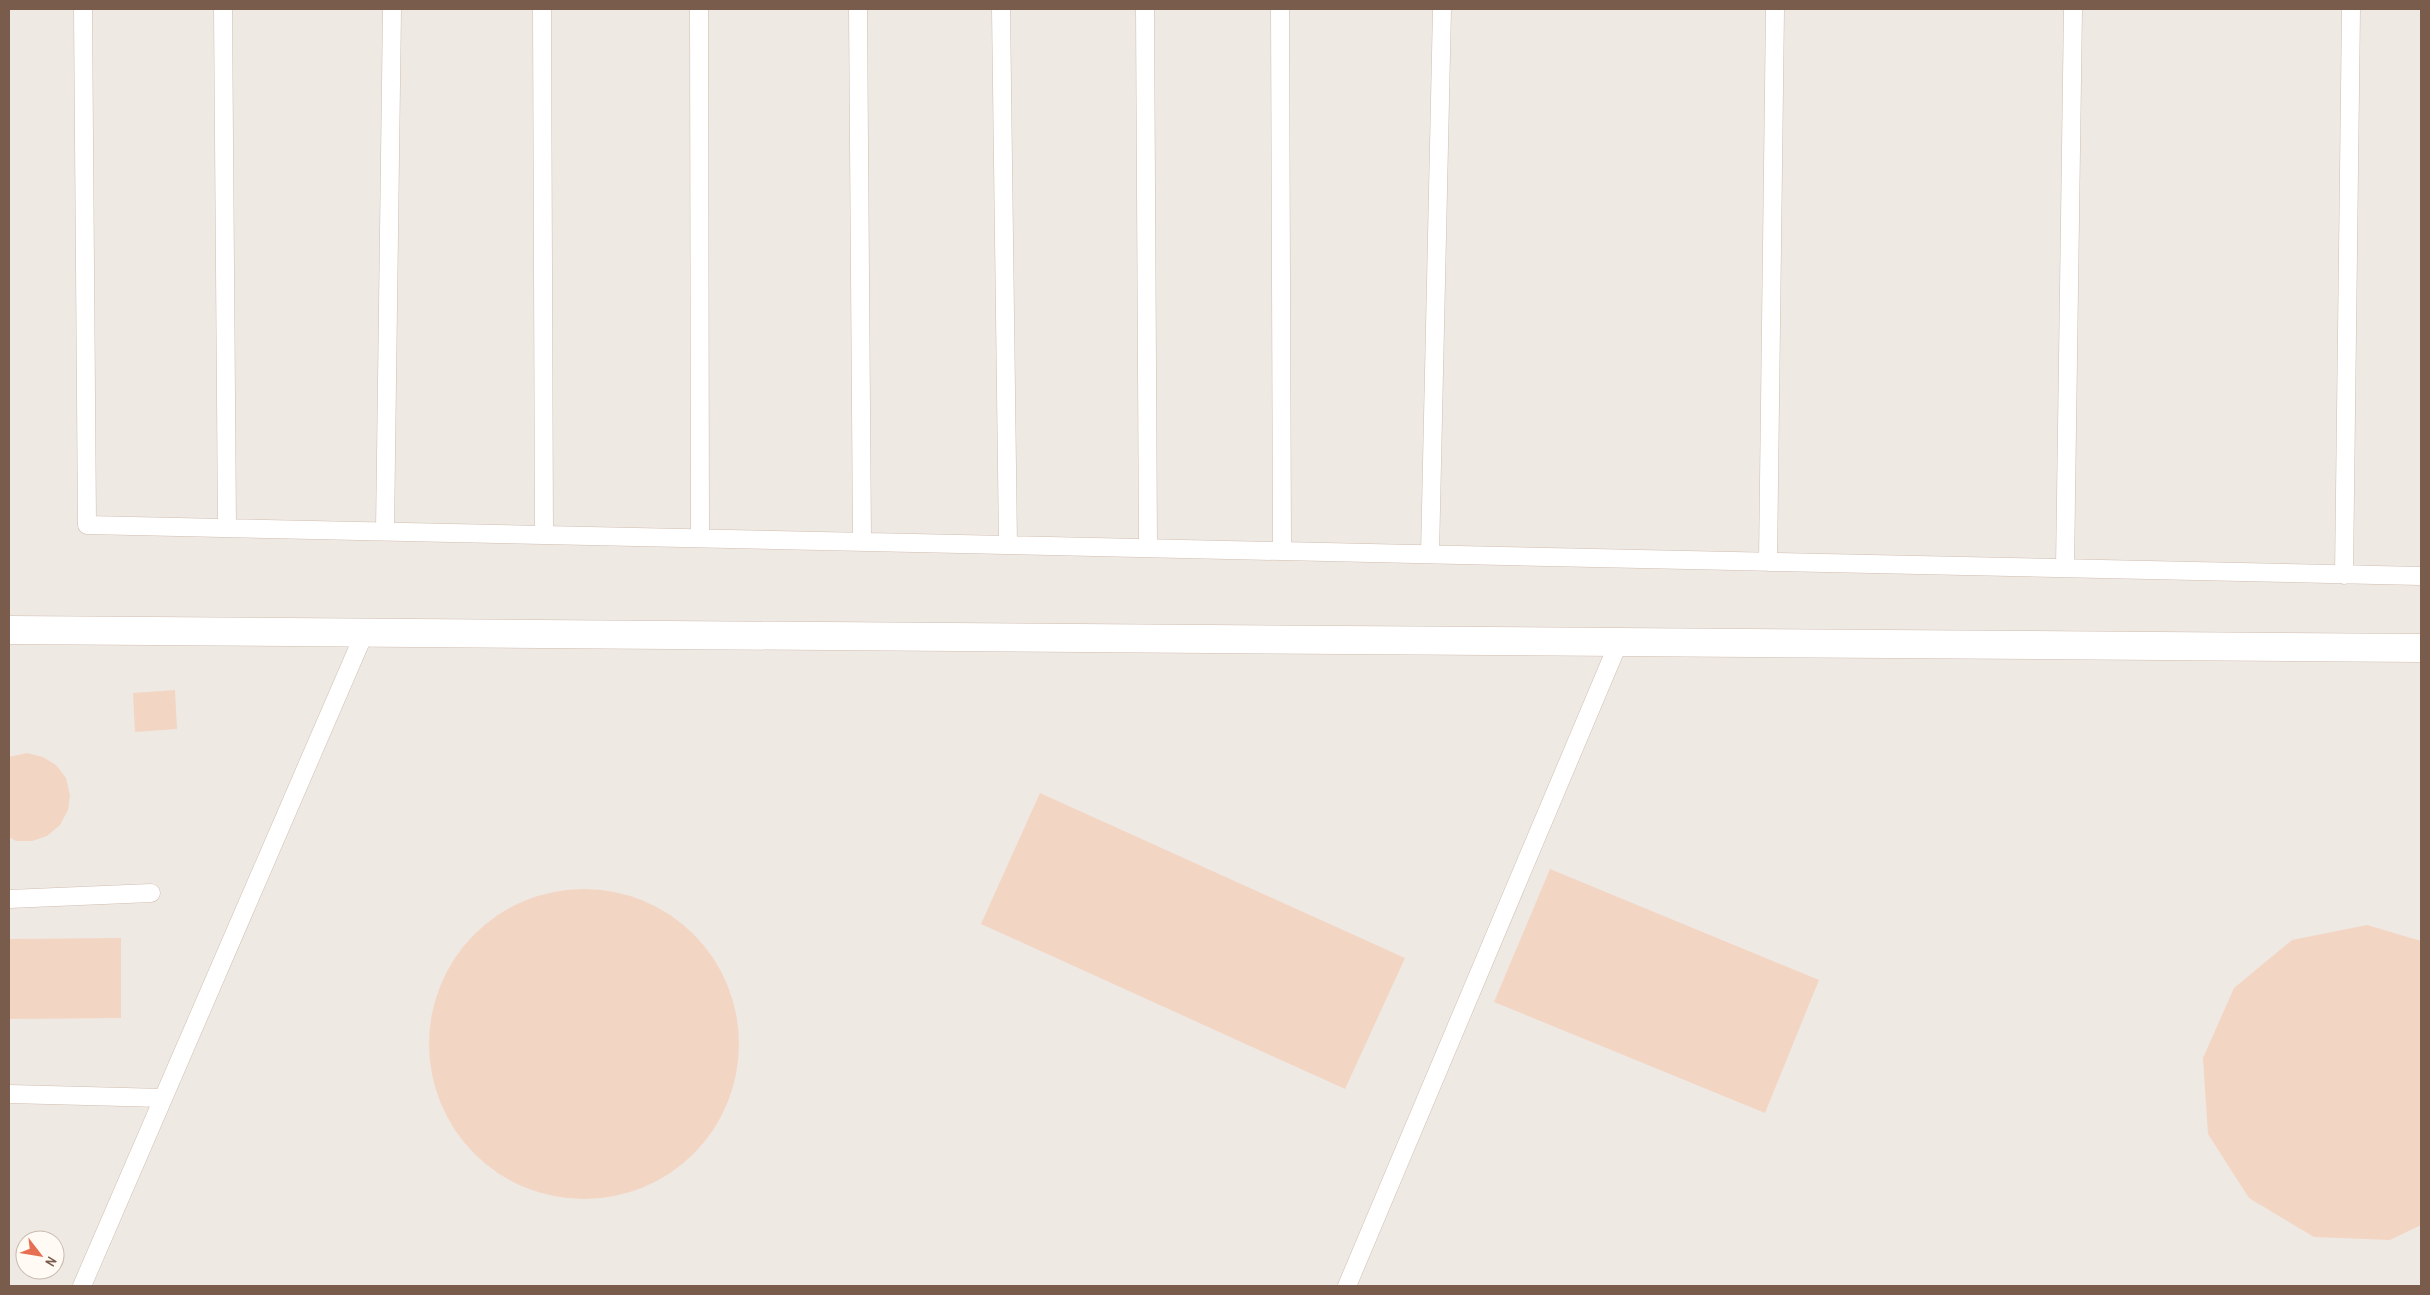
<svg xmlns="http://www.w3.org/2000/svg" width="2430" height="1295" font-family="'Archivo Narrow',sans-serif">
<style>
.industrial{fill:#efe9e4;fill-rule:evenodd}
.building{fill:#f3d5c3}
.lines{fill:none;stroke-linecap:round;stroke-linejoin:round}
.service-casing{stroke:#d1beb0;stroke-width:19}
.minor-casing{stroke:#d1beb0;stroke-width:29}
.service{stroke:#fff;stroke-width:18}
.minor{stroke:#fff;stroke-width:28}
</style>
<rect width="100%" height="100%" fill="#fdf6ec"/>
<path class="industrial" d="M9,9H2421V1286H9ZM25,1240H55V1270H25Z"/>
<path class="building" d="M175,690L177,729L135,732L133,693Z
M27,753L43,757L56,765L66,778L70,795L68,810L60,825L47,836L32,841H16L9,837V757Z
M1040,793L1405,958L1345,1089L981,924Z
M1550,869L1819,980L1765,1113L1494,1002Z
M429 1044a155 155 0 1 1 310 0a155 155 0 1 1-310 0Z
M2367,925L2421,941V1225L2390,1240L2314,1237L2249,1198L2208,1134L2203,1058L2234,988L2292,940Z
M121,938V1018L9,1019V939Z"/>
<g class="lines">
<defs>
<path id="service" d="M83,9L87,525L2421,576
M223,9L227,528
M542,9L544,535
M699,9L700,538
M858,9L862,542
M1001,9L1008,545
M1145,9L1148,548
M1280,9L1282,551
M385,531L392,9
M1430,554L1442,9
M1768,562L1775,9
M2065,568L2073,9
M2344,575L2351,9
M9,899L151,893
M9,1094L163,1098
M82,1286L364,634
M1347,1286L1618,644"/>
<path id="minor" d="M9,630L2421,648"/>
</defs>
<use href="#service" class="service-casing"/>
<use href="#minor" class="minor-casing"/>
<use href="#service" class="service"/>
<use href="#minor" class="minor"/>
</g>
<rect width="2430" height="1295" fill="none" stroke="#7a5c4d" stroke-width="20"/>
<g transform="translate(40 1255) rotate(121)"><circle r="24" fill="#fffaf3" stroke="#cabbb1"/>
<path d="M0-4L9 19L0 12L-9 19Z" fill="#e76f51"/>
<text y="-8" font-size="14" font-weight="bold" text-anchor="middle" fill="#7a5c4d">N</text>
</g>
</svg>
